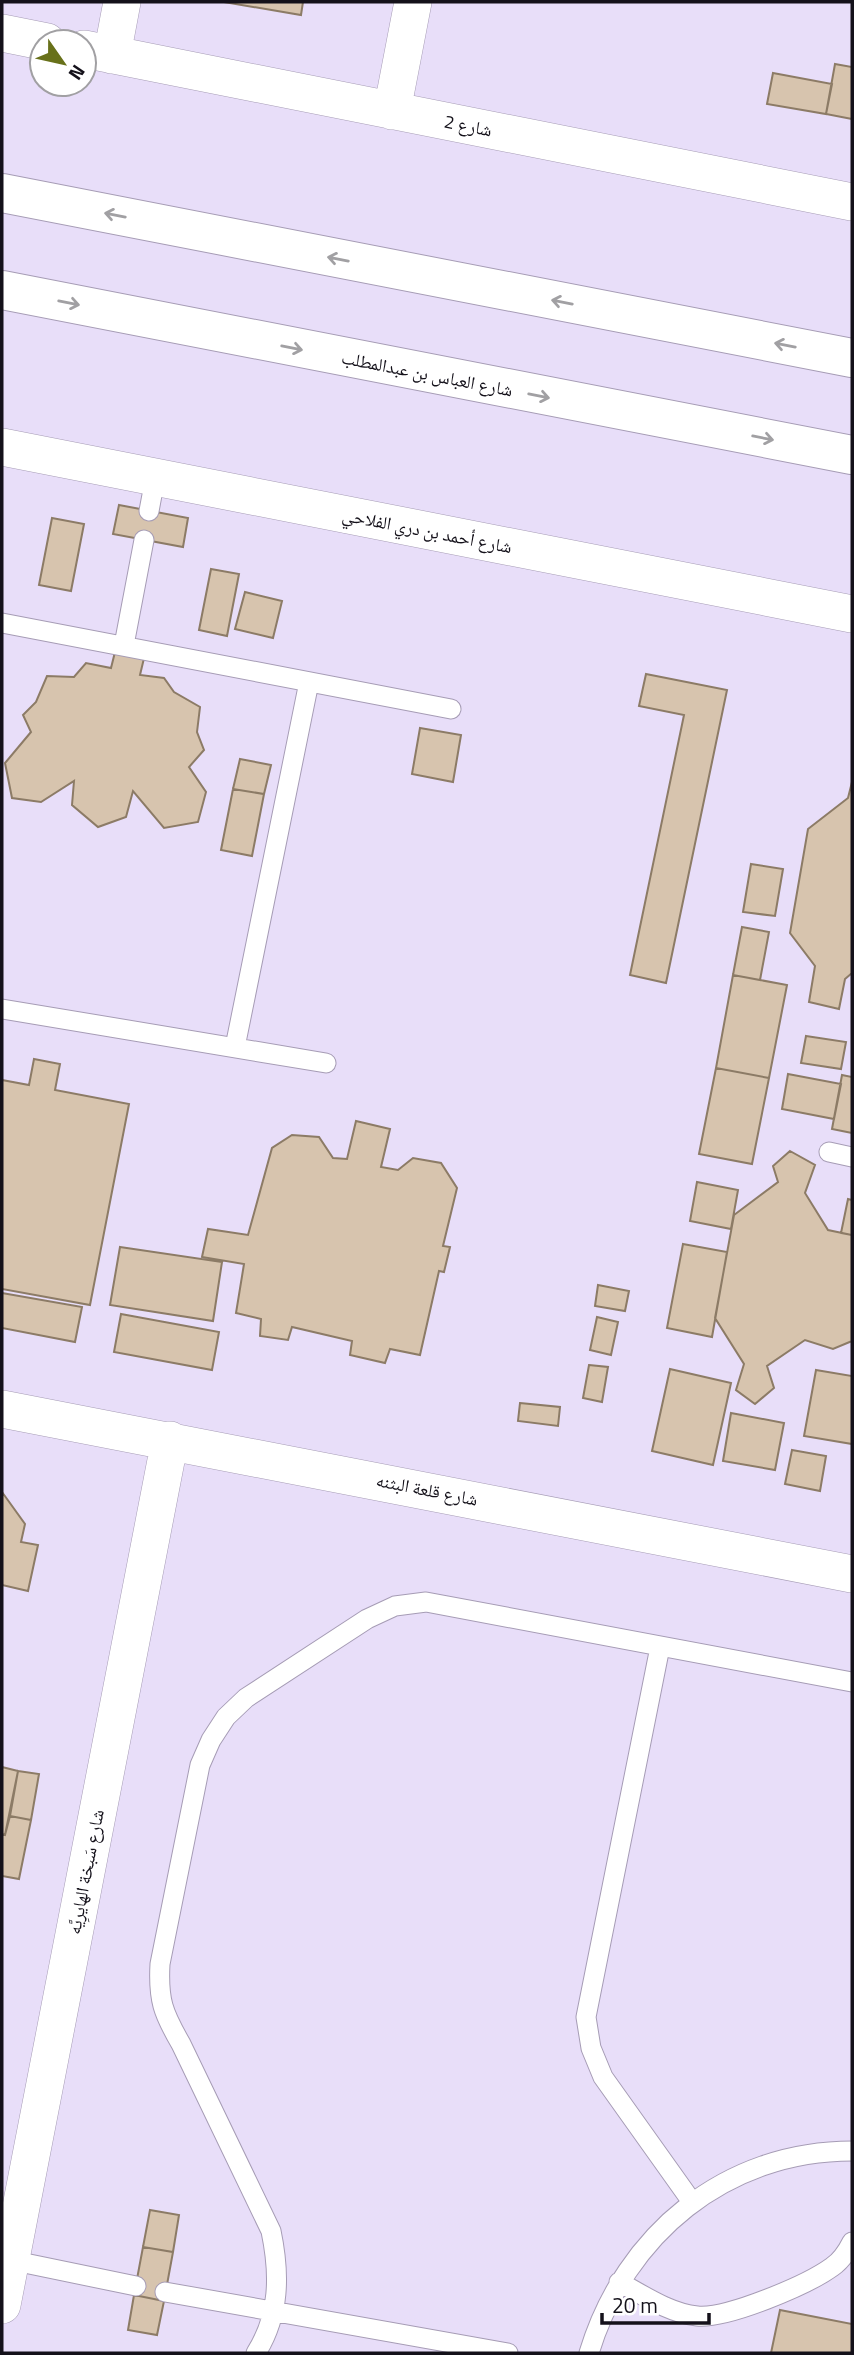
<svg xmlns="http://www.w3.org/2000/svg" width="854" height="2355" font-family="'Titillium Web','Noto Naskh Arabic',sans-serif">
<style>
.building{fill:#d7c4ae;stroke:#8c7b66;stroke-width:2}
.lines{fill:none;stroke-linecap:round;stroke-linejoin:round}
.lane-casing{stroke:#a69cb5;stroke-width:21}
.street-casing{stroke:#a69cb5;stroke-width:38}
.secondary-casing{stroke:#a69cb5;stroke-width:40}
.lane{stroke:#fff;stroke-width:19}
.street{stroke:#fff;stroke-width:37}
.secondary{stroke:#fff;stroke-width:38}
.oneway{stroke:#a1a0a3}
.labels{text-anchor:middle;stroke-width:7;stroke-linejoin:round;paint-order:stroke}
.street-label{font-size:18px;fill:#14111a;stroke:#fff}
</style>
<rect width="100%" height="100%" fill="#e8def9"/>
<path class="building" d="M224,2H303L301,15Z
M835,64L852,67V119L826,114Z
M773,73L832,84L826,114L767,104Z
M119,505L188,518L183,547L113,534Z
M52,518L84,524L71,591L39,585Z
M211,569L239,574L227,636L199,630Z
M245,592L282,601L273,638L235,629Z
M116,648L145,654L140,675L164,678L174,692L200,707L197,732L204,750L189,767L206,792L198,822L164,828L133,791L126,817L98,827L72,805L74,781L41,802L12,798L5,763L31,732L23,715L36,702L47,676L74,677L86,663L111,668Z
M646,674L727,690L666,983L630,975L684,715L639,706Z
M420,728L461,735L453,782L412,774Z
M240,759L271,765L264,794L233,789Z
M852,782V973L845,979L839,1009L809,1002L815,966L790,933L808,829L848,798Z
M233,789L264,794L252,856L221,850Z
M751,864L783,869L775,916L743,912Z
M742,927L769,932L760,980L733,975Z
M733,975L787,985L769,1078L716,1068Z
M806,1036L846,1042L841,1069L801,1063Z
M34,1059L60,1064L55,1090L129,1104L90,1305L2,1289V1080L29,1085Z
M716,1068L769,1078L752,1164L699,1154Z
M788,1074L841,1084L834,1119L782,1109Z
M842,1075L852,1077V1133L832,1129Z
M356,1121L390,1129L381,1167L398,1170L413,1158L441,1163L457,1188L443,1246L450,1247L444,1272L439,1271L420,1355L390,1349L385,1363L350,1355L352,1341L292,1327L288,1340L260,1336L261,1319L236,1313L244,1264L202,1257L208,1229L248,1235L272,1148L292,1135L319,1137L333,1158L347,1159Z
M790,1151L815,1165L805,1193L828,1230L852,1235V1341L833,1349L805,1340L767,1366L774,1388L755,1404L736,1390L744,1364L715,1318L734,1215L778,1182L773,1166Z
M697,1182L738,1190L731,1229L690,1221Z
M848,1199L852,1200V1235L841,1233Z
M683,1244L727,1252L712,1337L667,1328Z
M120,1247L222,1262L213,1321L110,1305Z
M598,1285L629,1291L625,1311L595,1306Z
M2,1293L82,1307L75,1342L2,1328Z
M121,1314L219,1332L212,1370L114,1352Z
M597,1317L618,1322L611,1355L590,1350Z
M589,1365L608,1367L602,1402L583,1398Z
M670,1369L731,1383L713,1465L652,1451Z
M816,1370L852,1376V1444L804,1436Z
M520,1403L560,1407L558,1426L518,1421Z
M731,1413L784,1423L775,1470L723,1461Z
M792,1450L826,1456L820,1491L785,1484Z
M2,1492L25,1524L21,1542L38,1545L28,1591L2,1585Z
M2,1767L18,1771L5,1835L2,1834Z
M18,1771L39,1774L31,1820L10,1816Z
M10,1816L31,1820L19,1879L2,1876V1834L5,1835Z
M150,2210L179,2215L173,2252L143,2247Z
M143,2247L173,2252L164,2301L134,2295Z
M134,2295L164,2301L157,2335L128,2330Z
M780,2310L852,2324V2353H771Z"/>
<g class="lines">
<defs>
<path id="lane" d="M149,511L155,479
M2,623L451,709
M124,645L144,540
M2,1009L326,1063
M235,1047L309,682
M829,1152L852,1157
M660,1647L586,2017L591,2048L603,2077L692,2202
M10,2260L136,2286
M619,2282C643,2295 669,2313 697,2316C727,2319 807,2285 832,2267C841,2261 847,2252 852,2242
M165,2292L508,2353
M256,2353C280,2315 280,2274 271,2231L181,2044C163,2013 158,2000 160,1964L200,1765L211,1740L226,1717L246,1698L367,1619L395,1606L426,1602L852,1682
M589,2353C625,2234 726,2151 852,2151"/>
<path id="street" d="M2,33L47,42
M84,49L852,202
M112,55L122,2
M392,111L413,2
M2,447L852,614
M2,1409L852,1574
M2,2305L170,1440"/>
<path id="secondary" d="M2,193L852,358
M2,290L852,455"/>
</defs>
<use href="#lane" class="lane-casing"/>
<use href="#street" class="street-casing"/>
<use href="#secondary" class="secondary-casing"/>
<use href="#lane" class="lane"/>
<use href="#street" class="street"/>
<use href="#secondary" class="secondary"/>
</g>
<defs><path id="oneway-shaft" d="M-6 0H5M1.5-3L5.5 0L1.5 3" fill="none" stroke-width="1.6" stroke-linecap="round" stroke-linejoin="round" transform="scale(1.75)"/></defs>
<g class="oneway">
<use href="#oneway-shaft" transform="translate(115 215) rotate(-169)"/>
<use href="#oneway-shaft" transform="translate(338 259) rotate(-169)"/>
<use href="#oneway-shaft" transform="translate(562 302) rotate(-169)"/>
<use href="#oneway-shaft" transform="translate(69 303) rotate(11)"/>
<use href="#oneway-shaft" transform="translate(785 345) rotate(-169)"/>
<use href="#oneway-shaft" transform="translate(292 348) rotate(11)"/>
<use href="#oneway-shaft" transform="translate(539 396) rotate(11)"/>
<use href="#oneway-shaft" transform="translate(763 438) rotate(11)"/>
</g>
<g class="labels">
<g class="street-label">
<text transform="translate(468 126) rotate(11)" y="6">شارع 2</text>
<text transform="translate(427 374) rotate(11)" y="6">شارع العباس بن عبدالمطلب</text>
<text transform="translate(427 531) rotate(11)" y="6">شارع أحمد بن دري الفلاحي</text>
<text transform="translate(427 1490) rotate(11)" y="6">شارع قلعة البثنه</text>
<text transform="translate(86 1872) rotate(-79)" y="6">شارع سَبخة الهايرِيَّه</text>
</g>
</g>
<rect width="854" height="2355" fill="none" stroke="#14111a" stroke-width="7"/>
<g transform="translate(63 63) rotate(124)"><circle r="33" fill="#ffffff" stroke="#a1a0a3" stroke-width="2"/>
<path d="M0-5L12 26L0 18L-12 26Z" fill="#68711a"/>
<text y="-10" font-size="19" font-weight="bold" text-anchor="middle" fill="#14111a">N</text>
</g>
<path d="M602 2313v10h107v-10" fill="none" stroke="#14111a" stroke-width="3.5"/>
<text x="612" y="2313" font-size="21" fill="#14111a" stroke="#ffffff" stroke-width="5" paint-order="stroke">20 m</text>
</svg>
